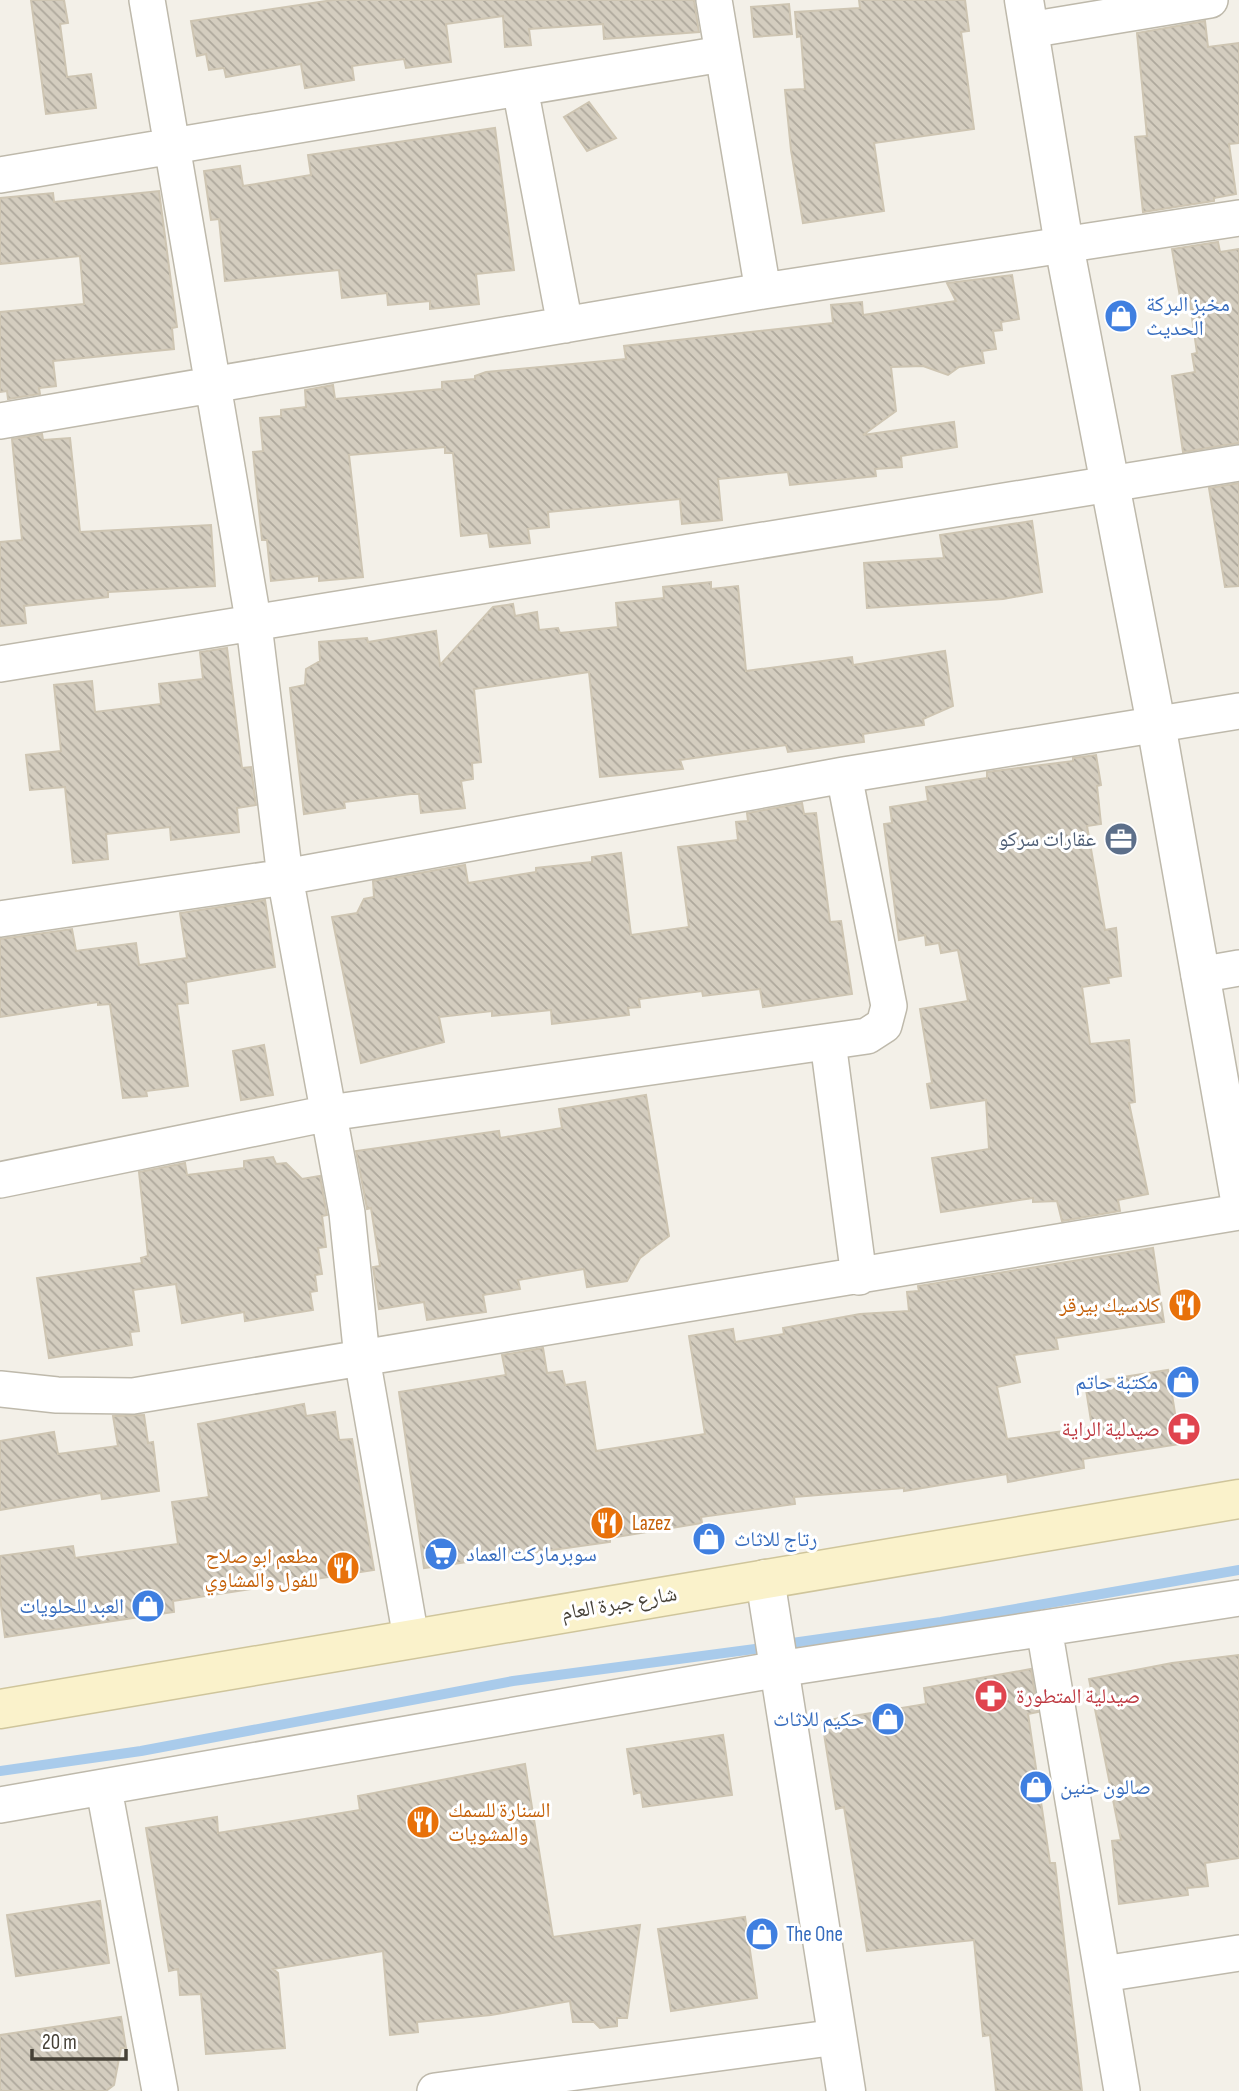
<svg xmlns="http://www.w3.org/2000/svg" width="1239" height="2091" font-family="'Sofia Sans Condensed','Noto Naskh Arabic',sans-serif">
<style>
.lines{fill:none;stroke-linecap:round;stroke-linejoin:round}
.stream{stroke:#a9cbeb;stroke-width:10}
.building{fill:url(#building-back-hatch);stroke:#cec5b2;stroke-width:2}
.minor-casing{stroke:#beb9ab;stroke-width:38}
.tertiary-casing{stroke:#beb9ab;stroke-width:41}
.secondary-casing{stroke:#cfc59b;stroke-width:41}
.minor{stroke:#fff;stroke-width:35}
.tertiary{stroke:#fff;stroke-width:38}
.secondary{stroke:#faf2cb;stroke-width:38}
.labels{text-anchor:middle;stroke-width:6;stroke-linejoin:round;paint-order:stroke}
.shop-label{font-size:21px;fill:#366cbe;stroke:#fff;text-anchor:start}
.service-label{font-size:21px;fill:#4e5e75;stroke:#fff;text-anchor:end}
.food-label{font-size:21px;fill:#c56008;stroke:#fff;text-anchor:end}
.health-label{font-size:21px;fill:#be3a42;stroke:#fff;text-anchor:end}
.street-label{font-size:21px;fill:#464137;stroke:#fff}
</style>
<defs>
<pattern id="building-back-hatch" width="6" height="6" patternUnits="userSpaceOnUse" patternTransform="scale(1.75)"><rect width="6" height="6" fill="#d4cdbf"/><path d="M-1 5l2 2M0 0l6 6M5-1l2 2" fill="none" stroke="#aea89c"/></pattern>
</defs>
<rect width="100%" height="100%" fill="#f3f0e8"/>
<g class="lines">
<path class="stream" d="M785,1644L941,1622L1239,1570
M0,1771L141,1751L513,1681L770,1647"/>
</g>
<path class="building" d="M31,0H64L68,23L60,24L67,77L91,74L96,108L46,114Z
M333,0H694L699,32L604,39L603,24L529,29L531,45L505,47L503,16L446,24L451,62L406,68L404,59L352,66L354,80L305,88L301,64L226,77L224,68L209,70L206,54L197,56L191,21Z
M859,0H965L969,31L961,32L974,129L874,143L884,211L803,223L791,150L785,90L805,89L801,36L797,37L795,12L860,8Z
M789,4L792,34L754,37L751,7Z
M1205,21L1208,47L1239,43V143L1229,144L1236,194L1214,198V201L1143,212L1135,137L1147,136L1137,33Z
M589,102L616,138L587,151L564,117Z
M495,128L514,270L476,274L479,304L430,309V301L388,305L387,293L342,298L339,270L225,281L219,219L211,220L204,171L240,166L243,186L311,175L308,155Z
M159,191L177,327L172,328L174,349L53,361L56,386L39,388L40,394L8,399L7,391L0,392V312L84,304L80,256L0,264V198L53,193L54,202Z
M1218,242L1220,252L1239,249V443L1183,452L1172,376L1195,372L1192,354L1197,353L1189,296L1180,297L1172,249Z
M1012,275L1019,319L1001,322L1002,330L993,331L996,349L982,351L984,363L959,367L948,375L923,366L891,367L896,411L863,435L954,422L957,447L901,456L902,467L875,469L876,476L790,485L788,472L718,479L722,520L682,524L680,499L548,512L549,527L528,529L530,543L490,547L488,533L461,536L453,453H445V447L349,455L363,577L319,581V576L271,581L267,540H262L253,452L263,451L260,418L281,416V410L306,407L305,390L333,385L335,399L442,389V382L475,379V376L486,372L626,359L624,346L833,323L831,305L862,302L863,315L956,301L947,283Z
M42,434L43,440L70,438L80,532L211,525L215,586L108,592V597L24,606L26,623L0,626V542L22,540L12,439Z
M1239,483V586L1225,587L1209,488Z
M1032,521L1042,592L1003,599L867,608L864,563L944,558L940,535Z
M711,582V589L738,586L746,671L852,657L853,665L945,651L953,706L923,719L924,725L863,734L864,742L788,752L786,745L680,760L683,769L600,777L589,672L474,689L481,762L472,763L473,779L461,781L465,808L421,813L419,794H411L344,802L345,808L304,814L290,688L305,685L306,669L320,661L319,642L367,638L368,642L436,631L440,665L493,607L513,604L515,616L537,612L539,630L558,628L560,633L618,627L616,603L664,598L663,587Z
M227,648L242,768L251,767L256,805L237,808L239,832L171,840L170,827L106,834L108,859L73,863L65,787L30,790L26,755L61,751L54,685L92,681L95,712L161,704L159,684L203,679L200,652Z
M1096,755L1101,785L1097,786L1101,824L1087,826L1105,930L1116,928L1121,976L1108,978L1109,983L1082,987L1090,1044L1129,1040L1135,1102L1129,1103L1148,1194L1118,1200L1120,1211L1062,1221L1057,1201L1033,1202V1198L941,1212L932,1158L989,1149L986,1100L931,1108L927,1084L932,1083L920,1009L968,1001L958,950L941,953L939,943L926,945L925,935L899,940L884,824L892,823L890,807L928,801L926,787L987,778V772L1073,761V758Z
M802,803L804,814L816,813L830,922L841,921L852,994L763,1007L760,989L703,996L702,991L639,999L640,1007L628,1008L629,1015L552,1024L551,1010L492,1016V1011L439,1017L444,1042L361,1063L332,917L357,913L364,899L374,897L373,881L465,865L468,883L536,872V868L592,862V857L621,853L631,935L689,927L678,847L738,840L736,822L748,821L747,813Z
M265,900L275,967L186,982L188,1003L177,1004L188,1086L146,1091L147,1096L123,1098L110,1004L98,1005V1002L0,1017V939L72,929L76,951L136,943L139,965L187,958L180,913Z
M264,1045L273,1095L241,1100L233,1051Z
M646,1095L669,1236L640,1258L627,1281L587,1287L584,1269L518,1280L520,1289L483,1295L486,1312L427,1320L424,1302L379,1309L373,1267L380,1266L371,1208L367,1209L356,1151L499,1131L500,1138L562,1128L559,1109Z
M273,1157L276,1164L286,1163L302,1179L320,1176L327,1215L322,1216L326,1247L318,1248L322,1274L315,1275L317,1291L310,1292L313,1310L245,1321L244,1312L182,1323L176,1284L133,1290L139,1331L130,1332L132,1345L49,1358L37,1278L142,1263L141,1258L148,1256L139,1172L185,1163L187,1175L244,1168V1161Z
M1153,1248L1164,1322L1056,1338L1058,1349L1014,1355L1020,1382L997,1387L1007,1439L1092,1427L1085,1383L1168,1370L1180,1444L1083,1459L1084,1468L1008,1482L1007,1474L904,1491V1488L794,1497L795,1504L701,1517L702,1523L610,1538V1542L424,1568L399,1392L506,1375L502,1355L543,1348L547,1373L562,1371L565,1385L585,1382L596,1451L705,1434L689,1336L733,1329L735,1342L784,1334L783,1328L860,1314L909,1311L907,1292L919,1291L918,1286Z
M304,1404L306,1416L335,1412L339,1440L352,1439L374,1570L173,1601L174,1612L5,1637L0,1598V1556L73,1546L75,1558L178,1544L172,1502L209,1497L198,1424Z
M144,1415L148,1443L153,1442L159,1491L102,1499L101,1493L0,1510V1441L54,1432L58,1454L118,1446L113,1416Z
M1239,1655V1858L1205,1863L1208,1886L1187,1888L1188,1895L1119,1904L1112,1841L1121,1840L1089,1679L1172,1663Z
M1031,1669L1038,1712L1028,1714L1050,1863H1055L1082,2091H996L990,2035L983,2036L974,1940L867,1951L844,1807L836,1809L822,1721L926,1704L924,1688Z
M723,1735L732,1795L643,1807L641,1792L634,1794L627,1749Z
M525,1764L553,1937L640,1925L627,2018H617V2026L600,2028L594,2022H573L570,2001L491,2015L417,2022L418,2032L390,2035L383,1951L273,1969L278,1973L285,2048L206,2054L201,1994L180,1995L178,1969L169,1971L146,1828L217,1817L218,1833L360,1810L358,1796Z
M100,1901L109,1963L16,1976L7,1915Z
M745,1917L757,1998L671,2011L658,1929Z
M121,2017L126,2048H121L114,2085L106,2091H0V2035Z"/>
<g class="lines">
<defs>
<path id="minor" d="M147,0L254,625L285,877L347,1213L362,1358L411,1638
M714,0L763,291
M1029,30L1210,0
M520,88L565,325
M0,175L722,54
M0,421L763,291L1239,218
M0,664L1239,463
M0,919L285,877L844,775L1239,711
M1199,975L1239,968
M828,1042L859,1277
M0,1180L329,1113L867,1036L884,1025L889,1006L844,775
M0,1389L57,1395L133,1396L1239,1212
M1044,1628L1122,2091
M104,1789L160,2091
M0,1805L779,1669L1239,1598
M1103,1974L1239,1953
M435,2091L837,2037"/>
<path id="tertiary" d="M1024,0L1064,245L1156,724L1239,1194
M765,1579L846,2091"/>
<path id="secondary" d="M0,1709L1239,1499"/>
</defs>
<use href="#minor" class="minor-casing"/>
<use href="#tertiary" class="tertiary-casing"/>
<use href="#secondary" class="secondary-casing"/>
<use href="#minor" class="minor"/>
<use href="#tertiary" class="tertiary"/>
<use href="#secondary" class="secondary"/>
</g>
<defs>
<symbol id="shop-disc" viewBox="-11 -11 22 22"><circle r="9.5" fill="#3f7fe0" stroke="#fff"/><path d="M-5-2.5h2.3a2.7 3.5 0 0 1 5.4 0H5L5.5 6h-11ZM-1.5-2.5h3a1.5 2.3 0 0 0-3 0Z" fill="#fff"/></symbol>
<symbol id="office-disc" viewBox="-11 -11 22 22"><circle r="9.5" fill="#5c6f8a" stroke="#fff"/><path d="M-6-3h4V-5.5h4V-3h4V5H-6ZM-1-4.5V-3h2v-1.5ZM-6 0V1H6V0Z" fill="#fff"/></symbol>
<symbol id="restaurant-disc" viewBox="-11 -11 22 22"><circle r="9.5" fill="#e8710a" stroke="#fff"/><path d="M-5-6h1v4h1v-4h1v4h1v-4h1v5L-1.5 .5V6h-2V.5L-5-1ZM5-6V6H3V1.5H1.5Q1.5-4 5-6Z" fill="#fff"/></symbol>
<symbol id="pharmacy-disc" viewBox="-11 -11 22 22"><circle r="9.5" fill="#e0444e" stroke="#fff"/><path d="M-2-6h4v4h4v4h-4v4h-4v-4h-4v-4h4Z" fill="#fff"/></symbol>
<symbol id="supermarket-disc" viewBox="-11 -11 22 22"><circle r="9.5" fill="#3f7fe0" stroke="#fff"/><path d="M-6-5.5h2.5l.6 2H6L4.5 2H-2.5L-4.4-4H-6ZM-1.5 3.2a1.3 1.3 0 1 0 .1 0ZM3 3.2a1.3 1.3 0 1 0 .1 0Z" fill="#fff"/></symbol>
</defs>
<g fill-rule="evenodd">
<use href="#shop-disc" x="1102" y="297" width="38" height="38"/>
<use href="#office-disc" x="1102" y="820" width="38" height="38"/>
<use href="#restaurant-disc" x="1166" y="1286" width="38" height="38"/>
<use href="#shop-disc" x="1164" y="1363" width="38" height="38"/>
<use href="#pharmacy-disc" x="1165" y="1410" width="38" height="38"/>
<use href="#restaurant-disc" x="588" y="1504" width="38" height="38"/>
<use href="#shop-disc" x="690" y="1520" width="38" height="38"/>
<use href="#supermarket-disc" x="422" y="1535" width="38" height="38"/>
<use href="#restaurant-disc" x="324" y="1549" width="38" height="38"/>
<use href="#shop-disc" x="129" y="1587" width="38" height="38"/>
<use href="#pharmacy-disc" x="972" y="1677" width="38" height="38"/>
<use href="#shop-disc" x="869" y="1700" width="38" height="38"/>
<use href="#shop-disc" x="1017" y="1768" width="38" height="38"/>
<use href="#restaurant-disc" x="404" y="1803" width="38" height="38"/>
<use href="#shop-disc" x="743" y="1915" width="38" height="38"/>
</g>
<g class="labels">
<g class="shop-label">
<text x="1146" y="311">مخبز البركة<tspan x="1146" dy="24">الحديث</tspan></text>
<text x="1158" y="1389" text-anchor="end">مكتبة حاتم</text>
<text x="734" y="1546">رتاج للاثاث</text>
<text x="466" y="1561">سوبرماركت العماد</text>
<text x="124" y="1613" text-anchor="end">العبد للحلويات</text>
<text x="864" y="1726" text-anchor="end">حكيم للاثاث</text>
<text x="1060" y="1794">صالون حنين</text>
<text x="786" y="1941">The One</text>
</g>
<g class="service-label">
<text x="1096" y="846">عقارات سركو</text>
</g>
<g class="food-label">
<text x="1160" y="1312">كلاسيك بيرقر</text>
<text x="632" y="1530" text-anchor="start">Lazez</text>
<text x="318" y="1563">مطعم ابو صلاح<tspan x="318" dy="24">للفول والمشاوي</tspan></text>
<text x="448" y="1817" text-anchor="start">السنارة للسمك<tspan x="448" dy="24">والمشويات</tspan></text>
</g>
<g class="health-label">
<text x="1160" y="1436">صيدلية الراية</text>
<text x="1016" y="1703" text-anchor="start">صيدلية المتطورة</text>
</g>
<g class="street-label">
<text transform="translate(619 1603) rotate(-10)" y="7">شارع جبرة العام</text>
</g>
</g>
<path d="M32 2049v10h94v-10" fill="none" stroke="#464137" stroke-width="3.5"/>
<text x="42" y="2049" font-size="21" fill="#464137" stroke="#ffffff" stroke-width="5" paint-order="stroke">20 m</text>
</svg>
